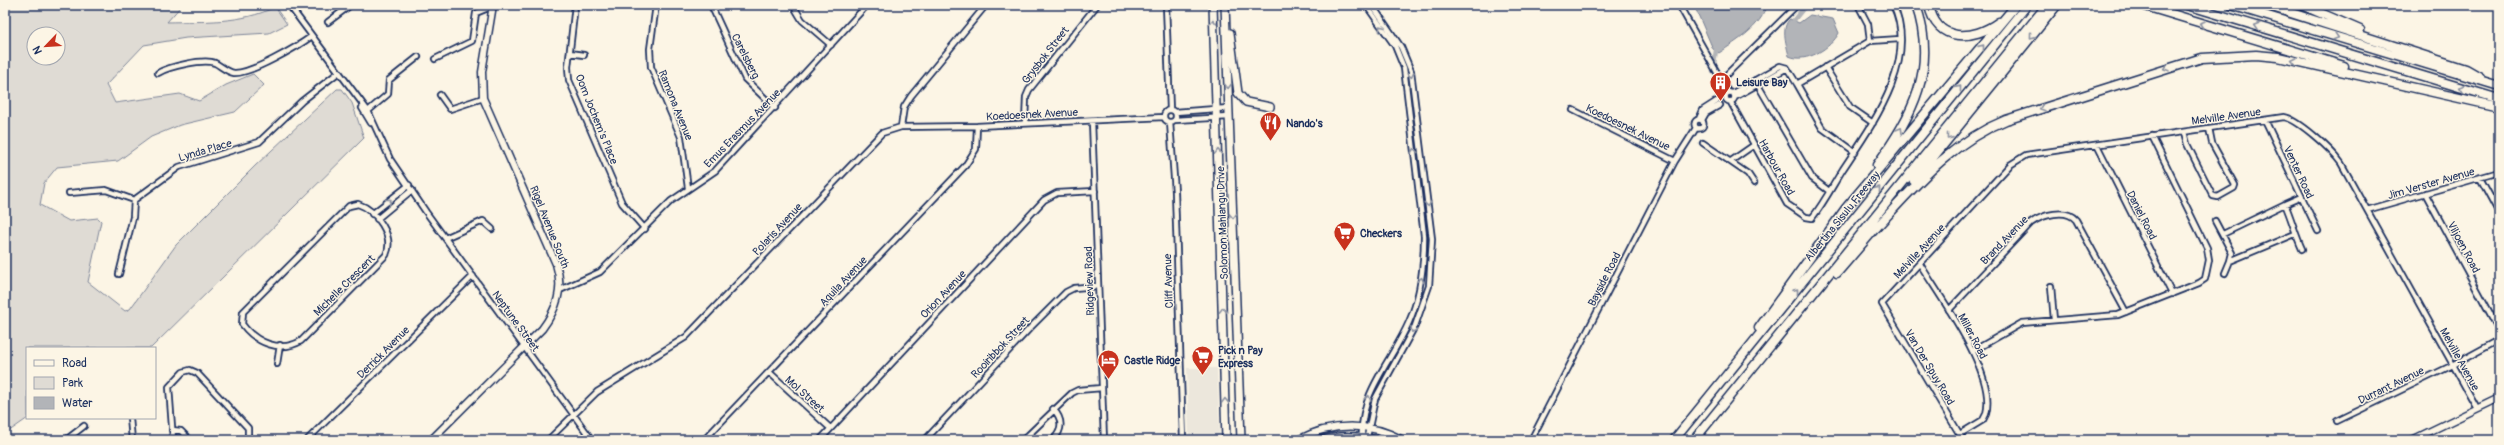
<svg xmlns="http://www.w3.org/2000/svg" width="2504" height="445" font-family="Pangolin,sans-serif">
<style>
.built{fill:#ece7dc}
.green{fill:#dfdbd4;stroke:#7d8599;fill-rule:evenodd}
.water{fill:#b2b4b8;stroke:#767f94}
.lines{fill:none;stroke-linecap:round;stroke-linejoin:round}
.canal{stroke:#b2b4b8;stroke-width:4.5}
.street-casing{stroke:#1b2f5e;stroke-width:8}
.secondary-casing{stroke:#1b2f5e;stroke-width:9}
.primary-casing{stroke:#1b2f5e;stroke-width:10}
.highway-casing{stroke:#1b2f5e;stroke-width:11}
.street{stroke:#fcf5e5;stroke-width:4.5}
.secondary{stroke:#fcf5e5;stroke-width:6}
.primary{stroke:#fcf5e5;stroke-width:7}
.highway{stroke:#fcf5e5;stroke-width:8}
.oneway{stroke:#8c92a2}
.labels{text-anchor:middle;stroke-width:3;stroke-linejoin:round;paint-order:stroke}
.street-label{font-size:11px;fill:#1b2f5e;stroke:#fcf5e5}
.poi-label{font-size:11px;font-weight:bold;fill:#1b2f5e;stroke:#fcf5e5;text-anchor:start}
</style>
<rect width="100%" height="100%" fill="#fcf5e5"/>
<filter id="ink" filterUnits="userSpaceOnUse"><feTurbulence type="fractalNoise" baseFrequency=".025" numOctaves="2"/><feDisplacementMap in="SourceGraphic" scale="8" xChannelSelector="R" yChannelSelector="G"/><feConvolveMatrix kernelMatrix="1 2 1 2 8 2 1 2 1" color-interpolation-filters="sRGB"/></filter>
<g filter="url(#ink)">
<path class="built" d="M1187,368H1217L1220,440H1189Z"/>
<path class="green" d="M5,5H182L167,22C203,21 241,24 275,7L287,24L269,33L186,38L144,45L106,85L115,103L180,94L199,101L226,85L253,74L264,85L235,112L180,125L151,137L118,161L57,167L44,183L40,205L69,221L98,218L101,221L88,282L125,311L130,309L176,245L255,166L337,89H342L352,103L364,138L151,348H27L28,418L5,434ZM34,34H58V58H34Z"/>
<path class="water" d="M1694,5H1768C1759,28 1738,40 1719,53L1713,49Z
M1810,15L1833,19L1839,33C1831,48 1806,64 1789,56C1787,46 1780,28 1790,19L1799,23Z"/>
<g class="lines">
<path class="canal" d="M1794,20L1806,5
M1713,71L1716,50"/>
<defs>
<path id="street" d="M289,5L368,111L390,159L426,212L592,440
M575,5L568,67L569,80L622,203L645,229
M656,5L650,49L651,67L681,137L688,188
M711,5L745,79L775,108
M793,5L802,20L831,45
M1166,5L1170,110
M1679,5L1728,92
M1858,5L1868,24L1870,41
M328,22L348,7L346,5
M570,53L584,55
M435,59L472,41L476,13L493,6
M1825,67L1850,107L1873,123
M158,73C168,67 204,58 215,63C221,66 227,72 234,73C251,74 297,47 312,36
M1722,79L1797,5
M1755,80L1812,178L1829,191
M1797,84L1822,128L1855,152
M1725.5 97a4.5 4.5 0 1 1 9 0a4.5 4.5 0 1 1-9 0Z
M1733,93L1780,66L1787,68L1797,84L1870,41L1900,39
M440,95L450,109L483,98
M1735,97L1787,68
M1730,101L1787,204L1806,217L1812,218C1824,203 1833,185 1843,169C1872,125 1920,60 1893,5
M362,108L371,123
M1164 116a6 6 0 1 1 12 0a6 6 0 1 1-12 0Z
M1573,110L1675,161
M367,112L388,94L389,80L418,57
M1175,112L1229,108
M1699,119L1703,110L1717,101
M1694.5 124a4.5 4.5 0 1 1 9 0a4.5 4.5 0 1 1-9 0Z
M1175,120L1229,117
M1702,120L1706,113L1720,105
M2265,120L2318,231
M1092,121L1104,440
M1170,122L1175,192L1183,440
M1025,123L1026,97L1029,90L1097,5
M901,127L904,107L911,96L986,5
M2184,132L2187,144L2213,196L2218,197L2234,188L2235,185L2212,143L2209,128
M1703,143L1748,174L1754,183
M2097,145L2172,294
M1731,161L1754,145
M2480,178L2499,213
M69,193L106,190L134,200
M2425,193L2499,330
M358,204C376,210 395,236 386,255L301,341C280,353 256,343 242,324L243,312L349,206Z
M2285,204L2301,197
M2367,210L2499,172
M372,214L409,185
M377,219L412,190
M2215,221L2232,253L2230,261L2295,234
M2223,234L2285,204C2292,220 2295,234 2302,249
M445,238L483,221L492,229
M1920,264C1941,299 1997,373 1986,414L1983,420L1960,434
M2225,273L2230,261
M119,274L133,217L134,200L179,167L259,142L302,101L339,72
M2051,286L2054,320
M560,290L600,272L671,201L715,171L867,5
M1949,310L2031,223C2042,215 2066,208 2076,220L2126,312
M1973,351L2022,323L2118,315L2199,283L2205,279L2209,260L2207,248L2152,136
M277,364L280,345
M769,372L830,428
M1053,409C1063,419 1063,430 1053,440
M130,418L132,440
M2337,421L2453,365L2499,340
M172,430L181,431L190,440
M1362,436C1360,392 1392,361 1409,322C1421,295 1424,266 1424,236L1404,68L1395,46L1366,5
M1367,437L1375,399L1415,326L1429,286L1432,239L1411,71L1401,47L1372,5
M66,440L84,426
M173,440L169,387L183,372L190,370L197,373L248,428V440
M307,440L473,276
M548,440L597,392L686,337L882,133L901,127L977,126L1164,117
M704,440L965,166L976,149L977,126
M820,440L1044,200L1057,193L1095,191
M925,440L1031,327L1066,292L1074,288L1097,286
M1023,440L1072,393L1078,390L1102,388
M1531,440L1675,161L1696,128
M1963,440L1882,304L2010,165L2026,155L2284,117C2298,119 2332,150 2341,163L2477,408"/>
<path id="secondary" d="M431,440L542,329C557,309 564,289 556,264L483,98L482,72L493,5
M1298,440C1331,422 1370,422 1403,440
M1321,440C1340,434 1361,436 1380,440
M2412,440L2499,398"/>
<path id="primary" d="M1213,5L1226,440
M1225,5L1241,440
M1230,33L1238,93L1246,102L1270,107"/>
<path id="highway" d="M1929,5C1936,43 1973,41 1999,22
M2142,5L2344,66
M2187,5L2499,99
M2231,5L2499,86
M2266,5L2466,69L2480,77
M2302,5L2360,30
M1877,165C1913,114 1938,69 1916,5
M1914,181L2057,5
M1876,228C1915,186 1951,142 2006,120L2202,58L2256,55L2278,57L2499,107
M1837,273L1879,224
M1759,328L1846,208L2016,5
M1674,440L2027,5
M1694,440L2047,5"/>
</defs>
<use href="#street" class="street-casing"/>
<use href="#secondary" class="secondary-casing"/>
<use href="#primary" class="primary-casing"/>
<use href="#highway" class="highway-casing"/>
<use href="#street" class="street"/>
<use href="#secondary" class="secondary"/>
<use href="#primary" class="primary"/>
<use href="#highway" class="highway"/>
</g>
<defs><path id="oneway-chevron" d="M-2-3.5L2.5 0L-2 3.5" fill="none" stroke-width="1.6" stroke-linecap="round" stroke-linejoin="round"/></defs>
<g class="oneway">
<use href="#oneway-chevron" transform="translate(1213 22) rotate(-92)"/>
<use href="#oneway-chevron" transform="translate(2202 24) rotate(-163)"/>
<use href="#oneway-chevron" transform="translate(2257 26) rotate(-163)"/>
<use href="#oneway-chevron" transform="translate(1381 28) rotate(-128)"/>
<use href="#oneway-chevron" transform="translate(2032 36) rotate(129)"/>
<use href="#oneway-chevron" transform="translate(2336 37) rotate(17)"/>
<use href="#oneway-chevron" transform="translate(1982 47) rotate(-51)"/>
<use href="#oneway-chevron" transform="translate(2294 61) rotate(-168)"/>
<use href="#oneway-chevron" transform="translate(2166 68) rotate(162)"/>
<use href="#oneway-chevron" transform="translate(1411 75) rotate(77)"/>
<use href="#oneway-chevron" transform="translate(1228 86) rotate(88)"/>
<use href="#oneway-chevron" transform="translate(1959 88) rotate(-51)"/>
<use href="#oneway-chevron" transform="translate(2462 88) rotate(-163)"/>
<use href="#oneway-chevron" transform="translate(2042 108) rotate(162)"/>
<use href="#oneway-chevron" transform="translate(1900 130) rotate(-59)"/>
<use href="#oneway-chevron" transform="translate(1949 137) rotate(129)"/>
<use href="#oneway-chevron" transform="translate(1414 151) rotate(-97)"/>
<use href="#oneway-chevron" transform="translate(1218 152) rotate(-92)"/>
<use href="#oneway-chevron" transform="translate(1878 189) rotate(-51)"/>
<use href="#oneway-chevron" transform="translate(389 201) rotate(-38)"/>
<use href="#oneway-chevron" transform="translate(1428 204) rotate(83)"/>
<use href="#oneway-chevron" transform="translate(1233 216) rotate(88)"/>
<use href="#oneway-chevron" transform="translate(1421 280) rotate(-78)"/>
<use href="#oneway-chevron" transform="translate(1796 291) rotate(-51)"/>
<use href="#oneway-chevron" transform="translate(1223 310) rotate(-92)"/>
<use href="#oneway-chevron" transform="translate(1413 330) rotate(119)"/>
<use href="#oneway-chevron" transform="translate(1368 398) rotate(-72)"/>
<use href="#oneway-chevron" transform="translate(1225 401) rotate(-92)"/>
</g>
</g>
<defs>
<symbol id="building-pin" viewBox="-11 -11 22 30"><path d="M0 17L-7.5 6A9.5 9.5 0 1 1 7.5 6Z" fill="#c8321e" stroke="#fcf5e5"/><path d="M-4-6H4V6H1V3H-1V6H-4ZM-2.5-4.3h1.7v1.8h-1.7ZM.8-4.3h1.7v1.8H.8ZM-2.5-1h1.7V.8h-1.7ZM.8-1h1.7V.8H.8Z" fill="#fff"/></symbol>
<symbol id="restaurant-pin" viewBox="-11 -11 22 30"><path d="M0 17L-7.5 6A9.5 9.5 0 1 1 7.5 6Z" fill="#c8321e" stroke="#fcf5e5"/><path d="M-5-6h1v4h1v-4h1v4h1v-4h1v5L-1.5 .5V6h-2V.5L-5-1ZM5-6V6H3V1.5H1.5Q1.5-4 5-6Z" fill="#fff"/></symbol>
<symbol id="supermarket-pin" viewBox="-11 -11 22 30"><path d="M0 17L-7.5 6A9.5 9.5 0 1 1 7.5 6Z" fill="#c8321e" stroke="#fcf5e5"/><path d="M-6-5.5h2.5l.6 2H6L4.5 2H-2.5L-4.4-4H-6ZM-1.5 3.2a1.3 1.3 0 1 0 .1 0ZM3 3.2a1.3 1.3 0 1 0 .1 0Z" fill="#fff"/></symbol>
<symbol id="hotel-pin" viewBox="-11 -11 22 30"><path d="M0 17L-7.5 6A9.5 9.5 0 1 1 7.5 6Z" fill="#c8321e" stroke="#fcf5e5"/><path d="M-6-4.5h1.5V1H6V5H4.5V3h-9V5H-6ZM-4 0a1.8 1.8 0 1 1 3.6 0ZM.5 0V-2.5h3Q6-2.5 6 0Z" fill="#fff"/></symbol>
</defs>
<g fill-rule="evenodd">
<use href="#building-pin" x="1708" y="70" width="25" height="34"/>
<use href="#restaurant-pin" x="1258" y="110" width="25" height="34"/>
<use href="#supermarket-pin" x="1332" y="220" width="25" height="34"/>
<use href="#supermarket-pin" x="1190" y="344" width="25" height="34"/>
<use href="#hotel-pin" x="1096" y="348" width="25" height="34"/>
</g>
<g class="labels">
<g class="street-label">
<text transform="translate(1045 55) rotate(-52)" y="4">Grysbok Street</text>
<text transform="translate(746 56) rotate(63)" y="4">Carelsberg</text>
<text transform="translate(676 105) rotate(68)" y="4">Ramona Avenue</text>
<text transform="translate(1032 114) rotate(-3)" y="4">Koedoesnek Avenue</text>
<text transform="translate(2226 116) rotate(-8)" y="4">Melville Avenue</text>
<text transform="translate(597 119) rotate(68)" y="4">Oom Jochem's Place</text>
<text transform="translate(1628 127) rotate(26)" y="4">Koedoesnek Avenue</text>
<text transform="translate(742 128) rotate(-46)" y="4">Emus Erasmus Avenue</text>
<text transform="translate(205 150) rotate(-16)" y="4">Lynda Place</text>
<text transform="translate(1777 167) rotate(61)" y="4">Harbour Road</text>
<text transform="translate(2299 172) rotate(65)" y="4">Venter Road</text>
<text transform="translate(2431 183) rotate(-16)" y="4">Jim Verster Avenue</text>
<text transform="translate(2142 215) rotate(63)" y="4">Daniel Road</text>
<text transform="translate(1842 216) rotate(-51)" y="4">Albertina Sisulu Freeway</text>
<text transform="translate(1222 223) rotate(-92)" y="4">Solomon Mahlangu Drive</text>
<text transform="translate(550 227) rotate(68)" y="4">Rigel Avenue South</text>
<text transform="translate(777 229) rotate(-47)" y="4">Polaris Avenue</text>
<text transform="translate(2004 240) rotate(-46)" y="4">Brand Avenue</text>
<text transform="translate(2464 247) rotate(62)" y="4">Viljoen Road</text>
<text transform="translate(1919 251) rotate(-47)" y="4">Melville Avenue</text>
<text transform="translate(1604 279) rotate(-63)" y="4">Bayside Road</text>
<text transform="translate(843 281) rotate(-47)" y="4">Aquila Avenue</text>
<text transform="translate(1089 281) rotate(-92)" y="4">Ridgeview Road</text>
<text transform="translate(1168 281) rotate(-92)" y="4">Cliff Avenue</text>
<text transform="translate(344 285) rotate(-45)" y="4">Michelle Crescent</text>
<text transform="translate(943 294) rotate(-47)" y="4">Orion Avenue</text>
<text transform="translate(516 321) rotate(54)" y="4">Neptune Street</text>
<text transform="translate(1973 336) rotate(62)" y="4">Miller Road</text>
<text transform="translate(1000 347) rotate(-47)" y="4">Rooiribbok Street</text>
<text transform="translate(383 352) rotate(-45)" y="4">Derrick Avenue</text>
<text transform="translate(2460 359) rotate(61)" y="4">Melville Avenue</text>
<text transform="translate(1930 367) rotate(59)" y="4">Van Der Spuy Road</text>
<text transform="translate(2391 385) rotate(-26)" y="4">Durrant Avenue</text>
<text transform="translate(805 394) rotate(42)" y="4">Mol Street</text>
</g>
<g class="poi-label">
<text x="1736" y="86">Leisure Bay</text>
<text x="1286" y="127">Nando's</text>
<text x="1360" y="237">Checkers</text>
<text x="1218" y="354">Pick n Pay<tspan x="1218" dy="13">Express</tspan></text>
<text x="1124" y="364">Castle Ridge</text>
</g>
</g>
<rect width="2504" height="445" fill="none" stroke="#fcf5e5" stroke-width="20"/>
<rect x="10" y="10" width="2484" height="425" fill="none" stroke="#1b2f5e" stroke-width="1.5" filter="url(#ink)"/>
<rect x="26" y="347" width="130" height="72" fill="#fcf5e5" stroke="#a2a6af"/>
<rect x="34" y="360" width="20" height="6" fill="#fcf5e5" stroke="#a2a6af"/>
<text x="62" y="367" font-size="12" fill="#1b2f5e">Road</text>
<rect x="34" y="377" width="20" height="12" fill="#dfdbd4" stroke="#a2a6af"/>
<text x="62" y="387" font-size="12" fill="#1b2f5e">Park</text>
<rect x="34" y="397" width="20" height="12" fill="#b2b4b8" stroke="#a2a6af"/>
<text x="62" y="407" font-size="12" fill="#1b2f5e">Water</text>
<g transform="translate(46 46) rotate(245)"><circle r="19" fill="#fcf5e5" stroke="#a2a6af"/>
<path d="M0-3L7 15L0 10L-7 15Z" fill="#c8321e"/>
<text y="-6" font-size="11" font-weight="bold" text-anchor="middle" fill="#1b2f5e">N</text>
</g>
</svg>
